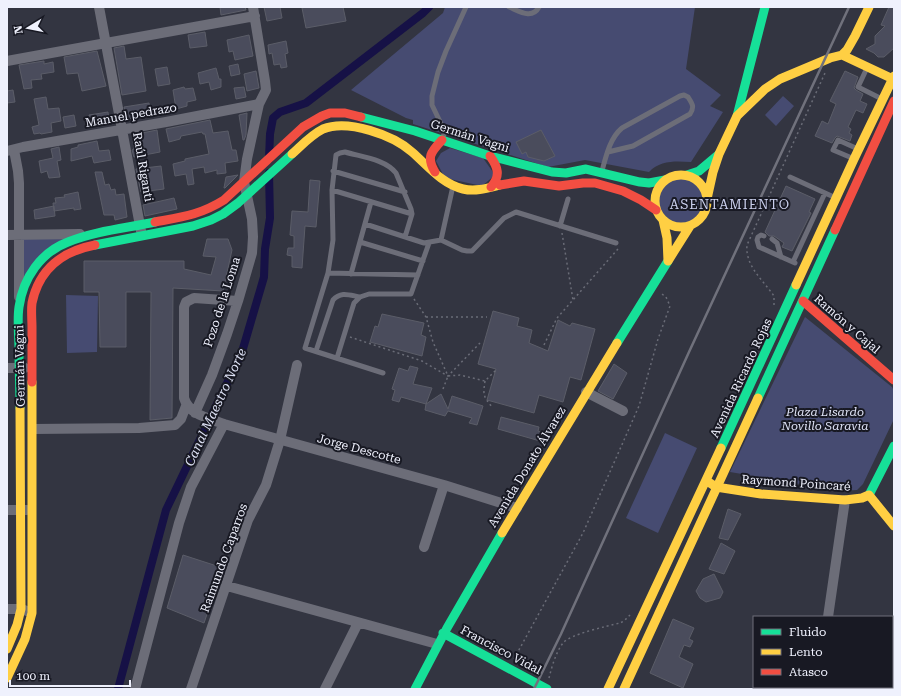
<svg xmlns="http://www.w3.org/2000/svg" width="901" height="696" font-family="'Roboto Serif',serif">
<style>
.green{fill:#464b71}
.lines{fill:none;stroke-linecap:round;stroke-linejoin:round}
.canal{stroke:#161146;stroke-width:8}
.building{fill:#4a4c5c;stroke:#5b5d68}
.path{stroke:#6a6c77;stroke-width:1.5;stroke-dasharray:2 3;stroke-linecap:butt}
.lane{stroke:#6c6d78;stroke-width:5}
.street{stroke:#6c6d78;stroke-width:10}
.fast{stroke:#16e098;stroke-width:9}
.slow{stroke:#ffcf43;stroke-width:9}
.jam{stroke:#f24e42;stroke-width:9}
.rail{stroke:#70717c;stroke-width:2.5}
.labels{text-anchor:middle;stroke-width:4;stroke-linejoin:round;paint-order:stroke}
.street-label{font-size:12px;fill:#eff1fd;stroke:#181923}
.park-label{font-size:12px;font-style:italic;fill:#dee2f5;stroke:#181923}
.neighbourhood-label{font-size:13px;letter-spacing:1px;fill:#cacfec;stroke:#181923}
.water-label{font-size:13px;font-style:italic;fill:#dfe3f6;stroke:#181923}
</style>
<rect width="100%" height="100%" fill="#333541"/>
<path class="green" d="M445,7H695L686,69L721,95L710,106L723,112L691,162C676,161 660,160 649,172L585,160L548,167L413,124V120L406,118L351,90L443,13Z
M783,96L794,106L776,126L765,115Z
M450,148L483,158L495,175L482,186L445,178L436,161L441,153Z
M658 201a23 23 0 1 1 46 0a23 23 0 1 1-46 0Z
M72,237L21,284V238Z
M66,295L98,296L97,352L67,353Z
M805,317L892,387L894,391V419L863,484L857,490L841,491L730,472Z
M665,433L697,448L658,533L626,518Z"/>
<g class="lines">
<path class="canal" d="M269,159L270,134L273,118L280,112L306,103L423,13L429,7
M118,689L166,510L242,352L264,277L265,249L270,218L269,173"/>
</g>
<path class="building" d="M220,7H245L246,10L221,15Z
M264,7H280L282,18L267,21Z
M306,7H343L346,21L306,28L302,8Z
M889,7H894V48L884,57H878L874,53L866,49L875,44V36L885,26L881,25Z
M205,32L207,46L190,48L188,35Z
M249,35L253,56L235,60L233,51L229,52L227,40Z
M286,41L288,53L285,54L287,67L281,68L280,64L274,65L272,53L269,54L268,45Z
M124,46L126,59L141,57L146,91L122,95L114,48Z
M97,51L106,86L82,91L78,73L67,74L64,57Z
M44,61V64L53,62L54,72L41,74L42,79L31,80L32,88L24,89L19,65Z
M238,64L240,74L231,76L229,66Z
M167,67L170,84L158,86L155,69Z
M216,68L219,79H221V87L211,90L209,82L200,84L198,73Z
M256,71L259,88L247,91L244,74Z
M845,71L858,77L854,88L856,90L863,94L860,101L867,104L863,113L856,110L848,127L851,129L849,133L852,135L850,141L837,136L835,138L832,143L815,136L822,121L828,124L836,104L830,101Z
M184,87L185,89L193,88L196,100L187,102V106L176,109L173,90Z
M244,87L246,97L236,99L234,88Z
M13,90L15,102L7,103V91Z
M46,97L48,109L59,108L61,121L51,123L52,132L41,134L40,133L34,134L32,127L39,125L34,99Z
M149,103L151,115L127,119L124,107Z
M108,112L109,123L91,126L89,115Z
M247,113L246,135L244,140H243L239,115Z
M74,115L76,126L65,128L63,117Z
M210,120L213,133L228,131L232,150H236L238,161L225,163L226,173L217,174V170L205,173L204,167L192,169L194,184L188,185L186,174L175,176L173,164L185,161V159L209,154L205,134H203L202,132L181,136L180,139L169,142L166,129Z
M157,130L160,152L134,157L132,150L134,149L132,135Z
M541,130L555,156L544,161L528,157L526,152L522,154L516,142Z
M97,141L99,151L109,150L111,160L94,163L92,156L71,161V149L78,147V145Z
M59,147L61,160L57,161L60,177L49,178L47,171L41,173L39,161L53,158L51,149Z
M161,166L164,189L141,192L136,169Z
M95,172H102L105,185L109,184L111,190L115,189L116,195L124,194L127,217L115,220L114,215H104Z
M238,175L225,188H224L226,177Z
M310,180L320,181L316,227L305,226L302,268L292,267V256L287,255L288,248H294V236L290,235L292,211L308,212Z
M786,186L815,199L809,212L811,213L792,251L782,247L784,243L774,236H769L765,232Z
M78,192L81,209L74,210V208L54,211L53,203H56L55,198L65,197L64,195Z
M174,198L177,209L145,216L143,205Z
M54,206L55,216L35,219L34,210Z
M207,239H228L232,250L223,291L173,288L172,418L150,420L151,292H126V347H100L99,292H84V261H184V269L211,275L216,257L203,256Z
M493,311L519,318L517,326L532,330L529,343L548,351L558,320L570,326L572,323L595,329L581,380L570,377L563,402L539,395L534,413L487,400L496,369L478,364Z
M382,314L424,323L421,335L426,337L422,356L370,342L375,326L378,327Z
M614,364L627,373L613,399L598,391Z
M410,366L418,368L413,384L432,388L426,404L401,397L399,402L392,400L395,390L392,389L399,368L408,371Z
M441,394L448,409L452,396L483,406L477,425L469,423L472,418L448,411L445,416L425,410L426,404Z
M501,417L539,427L538,431L543,433L540,441L498,429Z
M728,509L741,514L728,540L719,538Z
M721,543L735,551L724,574L709,569Z
M183,555L223,568L204,623L167,608Z
M714,574L723,592L720,598L706,602L700,598L696,591L703,579Z
M673,619L694,628L689,639L693,641L690,647L684,645L679,657L693,664L683,688L650,673Z"/>
<g class="lines">
<path class="path" d="M562,233L573,300
M414,299L426,317L433,342L448,376L460,375L485,381L496,370
M774,305V296C763,280 745,266 747,245L825,73
M426,317H487
M350,337L422,361L448,376L480,343
M544,345L557,318L618,249
M485,381C483,395 483,396 492,407
M443,389L448,376
M514,659L583,533L639,406L658,339L670,306L666,297L662,294
M549,678C552,666 556,652 563,643C570,634 608,626 620,623L624,621L630,615"/>
<path class="lane" d="M509,7C519,11 532,20 539,7
M867,68L858,87L882,99
M442,139L445,132L432,105V96L438,72L446,51L466,7
M852,158L833,150L838,140L858,149
M333,171L405,192
M602,171C606,156 610,138 622,128L680,96L684,95L688,97C692,103 695,107 690,114L633,146L608,152
M790,177L836,198
M332,190L412,214
M365,224L424,243L441,240L462,250L467,251H472L504,218L516,212L616,243
M560,226L568,199
M764,236L761,235L758,237L757,240L759,247L795,263
M772,239L777,243L781,257
M441,240L453,186
M360,242L423,261
M793,262L825,193
M328,273L418,275
M351,274L371,202
M316,351L333,300C341,291 349,295 360,297
M337,358L354,303L360,297L369,294H411L429,243
M383,373L305,348L328,273L333,240L332,190L336,155L340,153L345,152C362,157 385,159 396,173L411,209L412,214L405,237"/>
<path class="street" d="M99,7L141,231
M7,61L255,16
M14,150L18,171L19,183V297
M7,151L23,147L166,122L259,104
M7,235L80,234
M238,301L194,298L186,302L184,307V398C189,415 209,418 224,424L444,485L517,508
M7,368H25
M586,392L623,411
M195,413L212,375L227,334L238,301L252,253L253,237L252,219L244,182L247,159L257,113L259,104L266,90L265,81L253,7
M33,429L139,428L175,425L181,419L186,406
M7,510H27
M424,547L444,485
M227,586L437,644
M7,609H21L27,611
M828,617L845,500
M135,689L179,523L191,487L224,424
M191,689L248,520L266,485L280,440L297,365
M325,689L358,623
M818,689V687"/>
<path class="fast" d="M737,116L765,7
M361,117L415,131L490,156L552,172L566,173L586,169L640,182L649,183L665,180
M687,175L699,171L718,155
M95,245L193,226L211,220L223,214L238,203L292,154
M617,343L668,261
M758,398L835,230
M20,408C20,388 19,369 19,350C19,336 17,320 19,307C23,278 41,252 68,242C95,231 127,228 155,222
M721,448L796,285
M869,495L894,446
M443,633L547,689
M415,689L447,628L502,533"/>
<path class="slow" d="M842,55L893,79
M292,154C302,145 311,135 323,129C348,119 393,135 412,152C428,166 442,184 463,189C476,192 488,188 500,185
M655 201a26 26 0 1 1 52 0a26 26 0 1 1-52 0Z
M707,199L713,172L719,154L737,116L765,89L780,79L830,58L842,55L847,50L855,36L869,7
M663,220L667,238L668,261
M668,261L690,226
M796,285L854,159L894,76
M707,481L716,487L761,494L845,500L862,498L869,495
M869,495L894,526
M502,533L617,343
M7,649L17,625L21,609L20,408
M7,678L25,639L32,613V382
M608,689L721,448
M624,689L758,398"/>
<path class="jam" d="M490,156C498,167 501,176 491,187
M435,172C426,157 431,152 442,140
M500,185L524,181L559,186L583,183H595L623,191L641,200L656,210
M155,222C182,217 200,215 224,200L303,127L322,116L330,113H345L361,117
M835,230L894,101
M803,301L894,380
M32,382C32,364 32,346 32,327C32,320 31,311 32,303C39,269 63,251 95,245"/>
<path class="rail" d="M534,689L561,634L689,352L849,7"/>
</g>
<g class="labels">
<g class="street-label">
<text transform="translate(131 115) rotate(-10)" y="4">Manuel pedrazo</text>
<text transform="translate(470 136) rotate(18)" y="4">Germán Vagni</text>
<text transform="translate(143 167) rotate(80)" y="4">Raúl Riganti</text>
<text transform="translate(222 302) rotate(-72)" y="4">Pozo de la Loma</text>
<text transform="translate(847 324) rotate(41)" y="4">Ramón y Cajal</text>
<text transform="translate(20 366) rotate(-91)" y="4">Germán Vagni</text>
<text transform="translate(741 378) rotate(-65)" y="4">Avenida Ricardo Rojas</text>
<text transform="translate(359 449) rotate(15)" y="4">Jorge Descotte</text>
<text transform="translate(527 467) rotate(-59)" y="4">Avenida Donato Álvarez</text>
<text transform="translate(796 483) rotate(4)" y="4">Raymond Poincaré</text>
<text transform="translate(224 558) rotate(-70)" y="4">Raimundo Caparros</text>
<text transform="translate(501 650) rotate(28)" y="4">Francisco Vidal</text>
</g>
<g class="park-label">
<text x="825" y="416">Plaza Lisardo<tspan x="825" dy="14">Novillo Saravia</tspan></text>
</g>
<g class="neighbourhood-label">
<text x="730" y="209">ASENTAMIENTO</text>
</g>
<g class="water-label">
<text transform="translate(215 407) rotate(-65)" y="5">Canal Maestro Norte</text>
</g>
</g>
<rect width="901" height="696" fill="none" stroke="#eff1fd" stroke-width="16"/>
<rect x="753" y="616" width="140" height="72" fill="#181923" stroke="#6e6f7a"/>
<rect x="761" y="629" width="20" height="6" fill="#16e098" stroke="#6e6f7a"/>
<text x="789" y="636" font-size="12" fill="#eff1fd">Fluido</text>
<rect x="761" y="649" width="20" height="6" fill="#ffcf43" stroke="#6e6f7a"/>
<text x="789" y="656" font-size="12" fill="#eff1fd">Lento</text>
<rect x="761" y="669" width="20" height="6" fill="#f24e42" stroke="#6e6f7a"/>
<text x="789" y="676" font-size="12" fill="#eff1fd">Atasco</text>
<g transform="translate(28 28) rotate(260)" stroke="#181923" stroke-width="3" paint-order="stroke">
<path d="M0-3L7 15L0 10L-7 15Z" fill="#eff1fd"/>
<text y="-6" font-size="11" font-weight="bold" text-anchor="middle" fill="#eff1fd">N</text>
</g>
<path d="M10 680v6h120v-6" fill="none" stroke="#eff1fd" stroke-width="2"/>
<text x="16" y="680" font-size="12" fill="#eff1fd" stroke="#181923" stroke-width="3" paint-order="stroke">100 m</text>
</svg>
